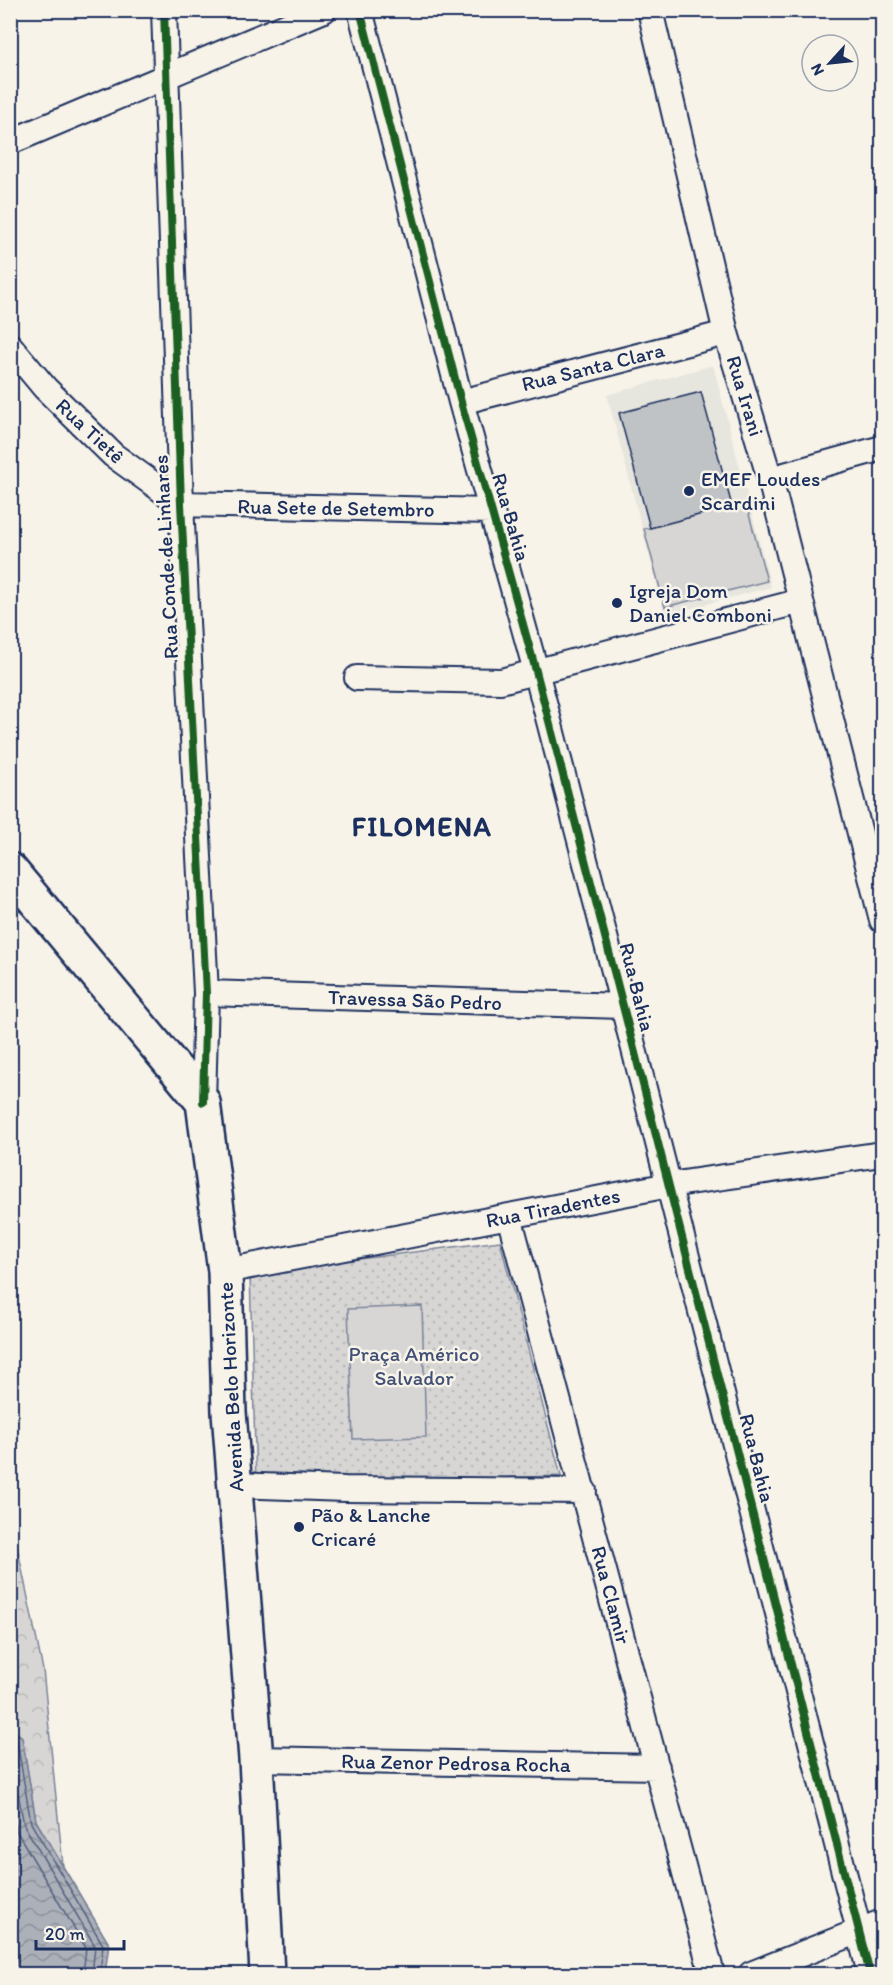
<svg xmlns="http://www.w3.org/2000/svg" width="893" height="1985" font-family="Itim,sans-serif">
<style>
.built{fill:#e6e5de}
.green{fill:url(#green-dots);stroke:#798299;stroke-width:1.5}
.forest{fill:url(#forest-crowns);stroke:#798299;stroke-width:1.5}
.pitch{fill:#d7d6d4;stroke:#798299;stroke-width:1.5}
.water{fill:url(#water-waves);stroke:#727c95;stroke-width:1.5}
.lines{fill:none;stroke-linecap:round;stroke-linejoin:round}
.shore{stroke:#556382;stroke-width:1.5}
.building{fill:#c0c3c5;stroke:#1b2f5e;stroke-width:1.5}
.street-casing{stroke:#1b2f5e;stroke-width:28}
.primary-casing{stroke:#1b2f5e;stroke-width:38}
.street{stroke:#f7f3e8;stroke-width:24}
.primary{stroke:#f7f3e8;stroke-width:33}
.cycleway-casing{stroke:#f7f3e8;stroke-width:11}
.cycleway{stroke:#1b5e20;stroke-width:8}
.poi-dot{fill:#1b2f5e;stroke:#f7f3e8;stroke-width:2}
.labels{text-anchor:middle;stroke-width:5;stroke-linejoin:round;paint-order:stroke}
.street-label{font-size:21px;fill:#1b2f5e;stroke:#f7f3e8}
.poi-label{font-size:21px;fill:#1b2f5e;stroke:#f7f3e8;text-anchor:start}
.park-label{font-size:21px;fill:#415076;stroke:#f7f3e8}
.district-label{font-size:27px;font-weight:bold;letter-spacing:1.5px;fill:#1b2f5e;stroke:#f7f3e8}
</style>
<defs>
<pattern id="green-dots" width="8" height="8" patternUnits="userSpaceOnUse" patternTransform="scale(1.5)"><rect width="8" height="8" fill="#d7d6d4"/><path d="M2 2h.1M6 6h.1" fill="none" stroke="#b8b8b8" stroke-width="1.8" stroke-linecap="round"/></pattern>
<pattern id="forest-crowns" width="20" height="18" patternUnits="userSpaceOnUse" patternTransform="scale(1.5)"><rect width="20" height="18" fill="#d7d6d4"/><path d="M2 6a3 3 0 1 1 6 0M12 15a3 3 0 1 1 6 0" fill="none" stroke="#b8b8b8"/></pattern>
<pattern id="water-waves" width="16" height="10" patternUnits="userSpaceOnUse" patternTransform="scale(1.5)"><rect width="16" height="10" fill="#acb0b9"/><path d="M0 5q4-4 8 0t8 0" fill="none" stroke="#8b909a"/></pattern>
</defs>
<rect width="100%" height="100%" fill="#f7f3e8"/>
<filter id="ink" filterUnits="userSpaceOnUse"><feTurbulence type="fractalNoise" baseFrequency=".0167" numOctaves="2"/><feDisplacementMap in="SourceGraphic" scale="12" xChannelSelector="R" yChannelSelector="G"/><feConvolveMatrix kernelMatrix="1 2 1 2 8 2 1 2 1" color-interpolation-filters="sRGB"/></filter>
<g filter="url(#ink)">
<path class="built" d="M713,365L771,587L665,615L607,395Z"/>
<path class="green" d="M500,1241L561,1476L256,1484L250,1273Z"/>
<path class="forest" d="M10,1512L43,1670L63,1866L36,1821L22,1737L11,1728Z"/>
<path class="pitch" d="M746,503L767,581L665,607L644,529Z
M422,1306L426,1437L353,1439L348,1309Z"/>
<path class="water" d="M10,1728L22,1737L36,1821L109,1944L105,1974H11Z"/>
<g class="lines">
<path class="shore" d="M10,1735L17,1741L31,1823L103,1945L100,1974
M10,1750L24,1825L95,1946L92,1974
M10,1803L17,1832L86,1948L83,1974"/>
</g>
<path class="building" d="M701,392L732,506L650,528L619,413Z"/>
<g class="lines">
<defs>
<path id="street" d="M164,10L181,504L206,993L203,1102
M360,10L461,402L536,671L623,1006L870,1974
M650,10L726,333L770,479L882,920
M10,142L324,10
M10,346L45,388L113,455L181,504L491,511
M461,402L726,333
M770,479L882,448
M357,678L501,681L801,601
M206,993L623,1006
M509,1216L712,1974
M225,1271L669,1185L882,1154
M235,1485L345,1489L584,1491
M256,1759L657,1767
M751,1974L882,1922"/>
<path id="primary" d="M10,870L203,1102L225,1271L229,1412L256,1759L267,1974"/>
</defs>
<use href="#street" class="street-casing"/>
<use href="#primary" class="primary-casing"/>
<use href="#street" class="street"/>
<use href="#primary" class="primary"/>
<defs>
<path id="cycleway" d="M164,10L181,504L206,993L203,1102
M360,10L461,402L536,671L623,1006L870,1974"/>
</defs>
<use href="#cycleway" class="cycleway-casing"/>
<use href="#cycleway" class="cycleway"/>
</g>
</g>
<g class="poi-dot">
<circle cx="689" cy="491" r="6"/>
<circle cx="617" cy="603" r="6"/>
<circle cx="299" cy="1527" r="6"/>
</g>
<g class="labels">
<g class="street-label">
<text transform="translate(593 367) rotate(-14)" y="7">Rua Santa Clara</text>
<text transform="translate(745 396) rotate(73)" y="7">Rua Irani</text>
<text transform="translate(90 431) rotate(43)" y="7">Rua Tietê</text>
<text transform="translate(336 508) rotate(1)" y="7">Rua Sete de Setembro</text>
<text transform="translate(511 517) rotate(74)" y="7">Rua Bahia</text>
<text transform="translate(166 557) rotate(-93)" y="7">Rua Conde de Linhares</text>
<text transform="translate(637 987) rotate(76)" y="7">Rua Bahia</text>
<text transform="translate(415 1000) rotate(2)" y="7">Travessa São Pedro</text>
<text transform="translate(553 1208) rotate(-11)" y="7">Rua Tiradentes</text>
<text transform="translate(231 1387) rotate(-93)" y="7">Avenida Belo Horizonte</text>
<text transform="translate(757 1458) rotate(76)" y="7">Rua Bahia</text>
<text transform="translate(611 1595) rotate(75)" y="7">Rua Clamir</text>
<text transform="translate(456 1763) rotate(1)" y="7">Rua Zenor Pedrosa Rocha</text>
</g>
<g class="poi-label">
<text x="701" y="486">EMEF Loudes<tspan x="701" dy="24">Scardini</tspan></text>
<text x="629" y="598">Igreja Dom<tspan x="629" dy="24">Daniel Comboni</tspan></text>
<text x="311" y="1522">Pão &amp; Lanche<tspan x="311" dy="24">Cricaré</tspan></text>
</g>
<g class="park-label">
<text x="414" y="1361">Praça Américo<tspan x="414" dy="24">Salvador</tspan></text>
</g>
<g class="district-label">
<text x="422" y="836">FILOMENA</text>
</g>
</g>
<rect width="893" height="1985" fill="none" stroke="#f7f3e8" stroke-width="36"/>
<rect x="18" y="18" width="857" height="1949" fill="none" stroke="#1b2f5e" stroke-width="2" filter="url(#ink)"/>
<g transform="translate(830 63) rotate(243)"><circle r="28" fill="#f7f3e8" stroke="#9fa5b1" stroke-width="1.5"/>
<path d="M0-4.5L10 22L0 15L-10 22Z" fill="#1b2f5e"/>
<text y="-9" font-size="16" font-weight="bold" text-anchor="middle" fill="#1b2f5e">N</text>
</g>
<path d="M36 1940v9h88v-9" fill="none" stroke="#1b2f5e" stroke-width="3"/>
<text x="45" y="1940" font-size="18" fill="#1b2f5e" stroke="#f7f3e8" stroke-width="4.5" paint-order="stroke">20 m</text>
</svg>
